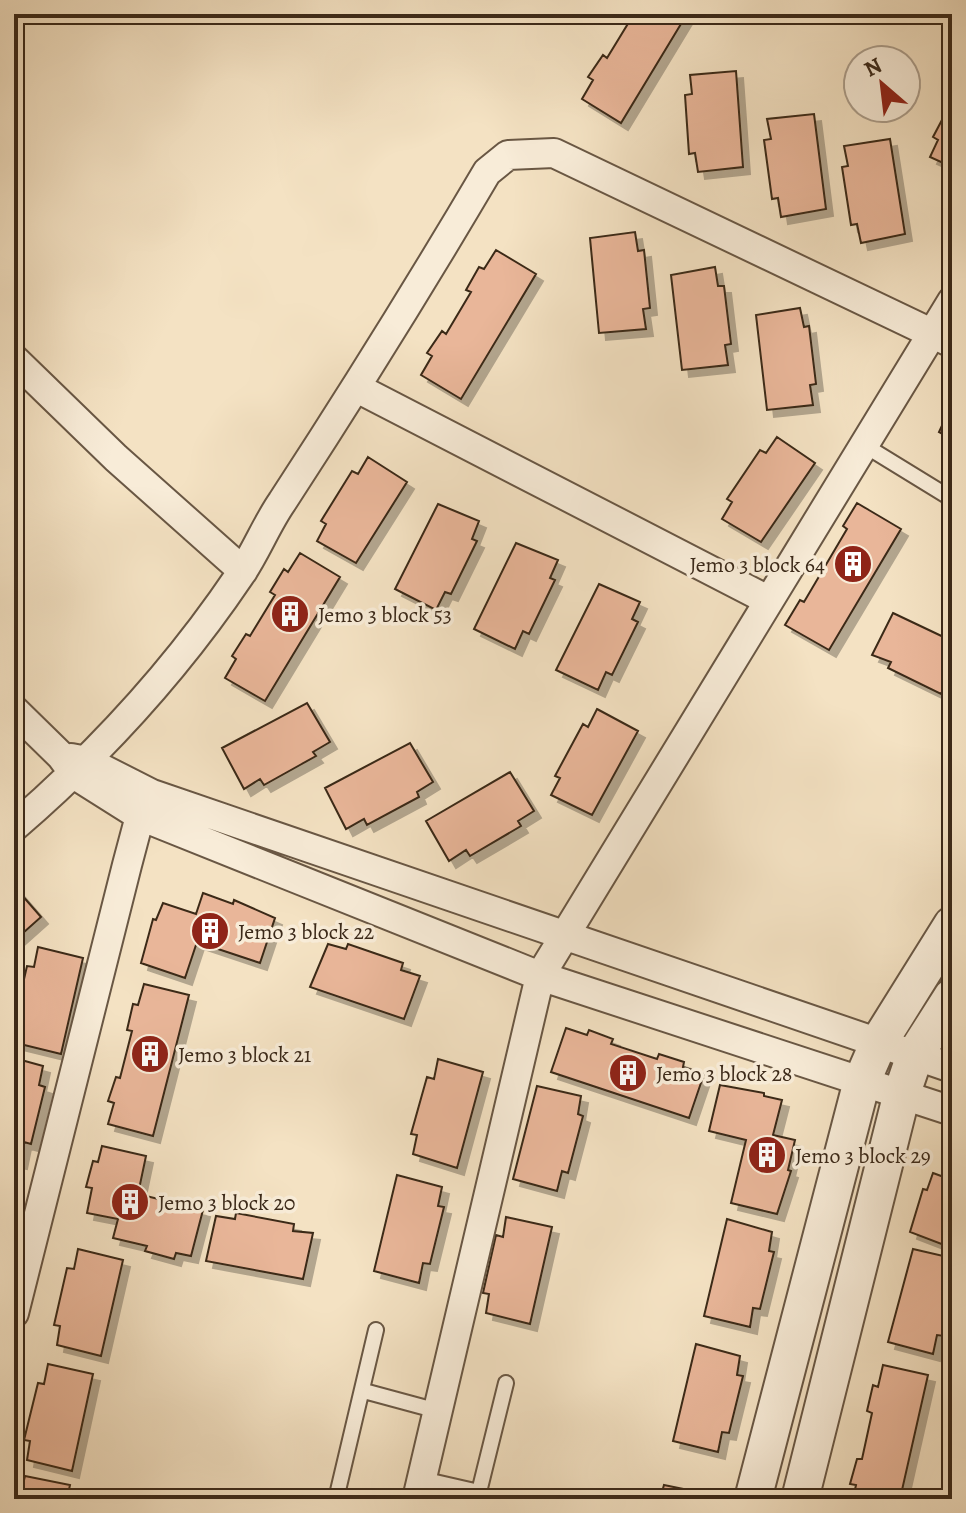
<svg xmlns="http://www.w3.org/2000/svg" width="966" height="1513" font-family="Alegreya,serif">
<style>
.building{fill:#e9b699;stroke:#3b2919;stroke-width:2;filter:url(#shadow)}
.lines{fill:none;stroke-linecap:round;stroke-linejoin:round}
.service-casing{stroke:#695744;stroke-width:18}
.minor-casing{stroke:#695744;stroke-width:32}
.tertiary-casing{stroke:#695744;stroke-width:40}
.service{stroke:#f8ecd8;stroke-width:14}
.minor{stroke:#f8ecd8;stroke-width:28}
.tertiary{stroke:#f8ecd8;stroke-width:36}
.labels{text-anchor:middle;stroke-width:7;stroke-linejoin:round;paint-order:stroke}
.poi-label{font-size:22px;fill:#3b2919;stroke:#f8ecd8;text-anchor:start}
</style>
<defs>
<filter id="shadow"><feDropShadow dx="7" dy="7" stdDeviation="0" flood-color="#0004"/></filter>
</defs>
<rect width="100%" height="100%" fill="#f4e2c3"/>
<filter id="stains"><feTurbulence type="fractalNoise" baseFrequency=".0025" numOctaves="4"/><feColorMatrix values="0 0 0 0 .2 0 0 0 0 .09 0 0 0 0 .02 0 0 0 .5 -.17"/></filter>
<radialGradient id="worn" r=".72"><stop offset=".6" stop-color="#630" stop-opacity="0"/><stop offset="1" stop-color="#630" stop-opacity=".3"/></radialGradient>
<path class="building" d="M627,14H687L621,123L582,99L593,80L588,77L603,55L607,58L632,17Z
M736,71L743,167L698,172L695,153L689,154L685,95L692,94L690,75Z
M952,101V167L930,157L938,140L933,137Z
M814,114L826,209L781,217L778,198L772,199L764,140L771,139L767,119Z
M890,139L905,234L861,243L857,224L851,225L842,167L848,166L844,146Z
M635,232L638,251L644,250L650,308L643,309L646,329L599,333L590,238Z
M496,250L536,274L461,399L421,375L432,356L427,353L442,331L446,334L471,292L466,290L479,267L484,269Z
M715,267L718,286H724L731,344L725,345L728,365L682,370L671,275Z
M800,308L804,327L809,326L816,384L810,385L813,405L767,410L756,315Z
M952,404V439L939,432Z
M777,437L815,463L761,542L722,519L732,502L727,499L760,450L766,453Z
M368,457L407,482L356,563L317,541L326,524L321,521L352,471L358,474Z
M857,503L901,529L829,650L785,625L800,600L804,602L847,529L843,526Z
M438,504L479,521L472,539L477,541L451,594L445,592L436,610L395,589Z
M516,543L558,560L550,578L555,580L529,634L523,631L515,649L474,629Z
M300,553L340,577L265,701L225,678L236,659L232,656L246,634L250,636L275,595L270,592L284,569L288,572Z
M599,584L640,602L632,619L638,622L612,675L606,672L598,690L556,670Z
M893,613L952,641V691L944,688L941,694L888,668L891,662L872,655Z
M307,703L330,742L313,752L316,756L264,785L260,779L244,789L222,748Z
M597,709L638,731L592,815L551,795L560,778L555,776L583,724L588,727Z
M410,743L433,782L417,792L419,797L367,825L364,819L346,829L325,788Z
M510,772L534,811L518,821L521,826L470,856L466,850L449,861L426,821Z
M14,886L41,917L14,941Z
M203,893L233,904L234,900L275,918L260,963L197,942L185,978L141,963L153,919L156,920L163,903L196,914Z
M328,944L346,949L348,944L403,963L401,970L420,976L404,1019L310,987Z
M38,947L83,958L61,1054L16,1043L20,1024L14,1023L27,966L34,967Z
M144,984L189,995L153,1136L108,1124L114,1103L108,1101L116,1077L120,1078L132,1031L127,1030L133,1004L138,1005Z
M566,1028L587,1035L589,1030L613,1039L611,1044L657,1059L659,1054L684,1062L683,1067L704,1074L689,1118L551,1072Z
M14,1058L43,1066L39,1085L45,1087L31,1144L24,1142L20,1162L14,1161Z
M438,1059L483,1072L457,1168L413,1154L417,1135L411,1134L427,1077L434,1079Z
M720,1085L764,1093V1096L782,1100L773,1135L795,1140L788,1170L791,1171L777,1214L731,1203L746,1140L709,1131Z
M537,1086L581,1096L578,1114L583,1116L568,1173L562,1171L557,1191L513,1179Z
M102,1146L146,1156L138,1194L203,1210L191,1256L176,1253L174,1259L145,1251L147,1246L113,1238L118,1219L87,1213L92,1188L86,1187L93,1161L98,1162Z
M933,1173L952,1180V1248L910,1232L923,1189L927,1190Z
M397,1175L442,1187L438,1206L444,1207L430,1264L423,1263L419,1283L374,1271Z
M236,1213L294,1224L293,1231L313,1233L303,1279L206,1261L216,1216L235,1219Z
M506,1217L552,1227L530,1324L486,1313L489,1294L483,1293L496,1235L503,1237Z
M727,1219L772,1232L769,1251L774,1252L760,1309L753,1308L750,1327L704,1316Z
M78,1249L123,1260L101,1356L57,1345L60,1326L54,1325L67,1268L74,1269Z
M913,1249L952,1258V1305L944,1336L937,1335L933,1354L888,1342Z
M696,1344L740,1356L737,1375L743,1376L729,1433L722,1432L718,1452L673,1441Z
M48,1364L93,1374L72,1471L27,1460L30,1441L24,1440L38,1383L44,1384Z
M883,1365L928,1375L900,1499H853L856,1485L850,1484L857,1459H862L872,1413L867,1411L873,1385L878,1387Z
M25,1476L70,1485L67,1499H14L16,1490L21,1492Z
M664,1485L708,1494L707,1499H660Z"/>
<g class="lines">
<defs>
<path id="service" d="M864,445L952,499
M364,1391L438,1411
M422,1479L479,1492L506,1383
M336,1499L376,1330"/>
<path id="minor" d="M14,359L116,458L243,571
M357,388L768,600
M14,710L61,756L75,775L140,816L540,976L952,1111
M71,758L87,761L152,794L952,1068
M14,827C101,752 176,670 240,575C256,552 266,525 282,502C353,393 421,284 487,172L508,155L554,153L952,343
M14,1313L127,865L140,816L149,800
M417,1499L540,976L952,301"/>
<path id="tertiary" d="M753,1499L862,1081L879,1042L952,925
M800,1499L902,1093L915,1055L952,997"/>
</defs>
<use href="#service" class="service-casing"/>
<use href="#minor" class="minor-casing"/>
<use href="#tertiary" class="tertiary-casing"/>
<use href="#service" class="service"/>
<use href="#minor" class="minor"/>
<use href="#tertiary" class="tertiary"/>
</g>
<defs>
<symbol id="building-disc" viewBox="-11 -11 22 22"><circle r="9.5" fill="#8f2418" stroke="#f8ecd8"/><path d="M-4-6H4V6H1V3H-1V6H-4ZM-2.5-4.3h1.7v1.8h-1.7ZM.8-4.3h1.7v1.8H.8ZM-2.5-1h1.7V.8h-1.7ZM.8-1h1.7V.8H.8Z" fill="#fff"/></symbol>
</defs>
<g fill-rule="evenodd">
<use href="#building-disc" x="831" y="542" width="44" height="44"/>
<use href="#building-disc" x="268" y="592" width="44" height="44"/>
<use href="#building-disc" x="188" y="909" width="44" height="44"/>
<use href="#building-disc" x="128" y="1032" width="44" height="44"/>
<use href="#building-disc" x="606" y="1051" width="44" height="44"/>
<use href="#building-disc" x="745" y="1133" width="44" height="44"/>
<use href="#building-disc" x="108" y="1180" width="44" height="44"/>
</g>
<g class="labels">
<g class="poi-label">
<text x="825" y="572" text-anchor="end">Jemo 3 block 64</text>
<text x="318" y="622">Jemo 3 block 53</text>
<text x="238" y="939">Jemo 3 block 22</text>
<text x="178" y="1062">Jemo 3 block 21</text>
<text x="656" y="1081">Jemo 3 block 28</text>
<text x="795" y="1163">Jemo 3 block 29</text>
<text x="158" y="1210">Jemo 3 block 20</text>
</g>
</g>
<rect width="966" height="1513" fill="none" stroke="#f4e2c3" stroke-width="48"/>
<rect x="16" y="16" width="934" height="1481" fill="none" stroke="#3b2919" stroke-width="4"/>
<rect x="24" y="24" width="918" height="1465" fill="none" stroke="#3b2919" stroke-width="2"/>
<g transform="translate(882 84) rotate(332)"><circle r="38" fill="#f8ecd8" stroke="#ac9e8c" stroke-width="2"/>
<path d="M0-6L14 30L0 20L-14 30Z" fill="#8f2418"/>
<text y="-12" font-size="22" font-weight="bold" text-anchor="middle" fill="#3b2919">N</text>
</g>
<rect width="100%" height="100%" filter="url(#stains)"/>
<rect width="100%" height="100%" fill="url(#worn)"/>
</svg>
